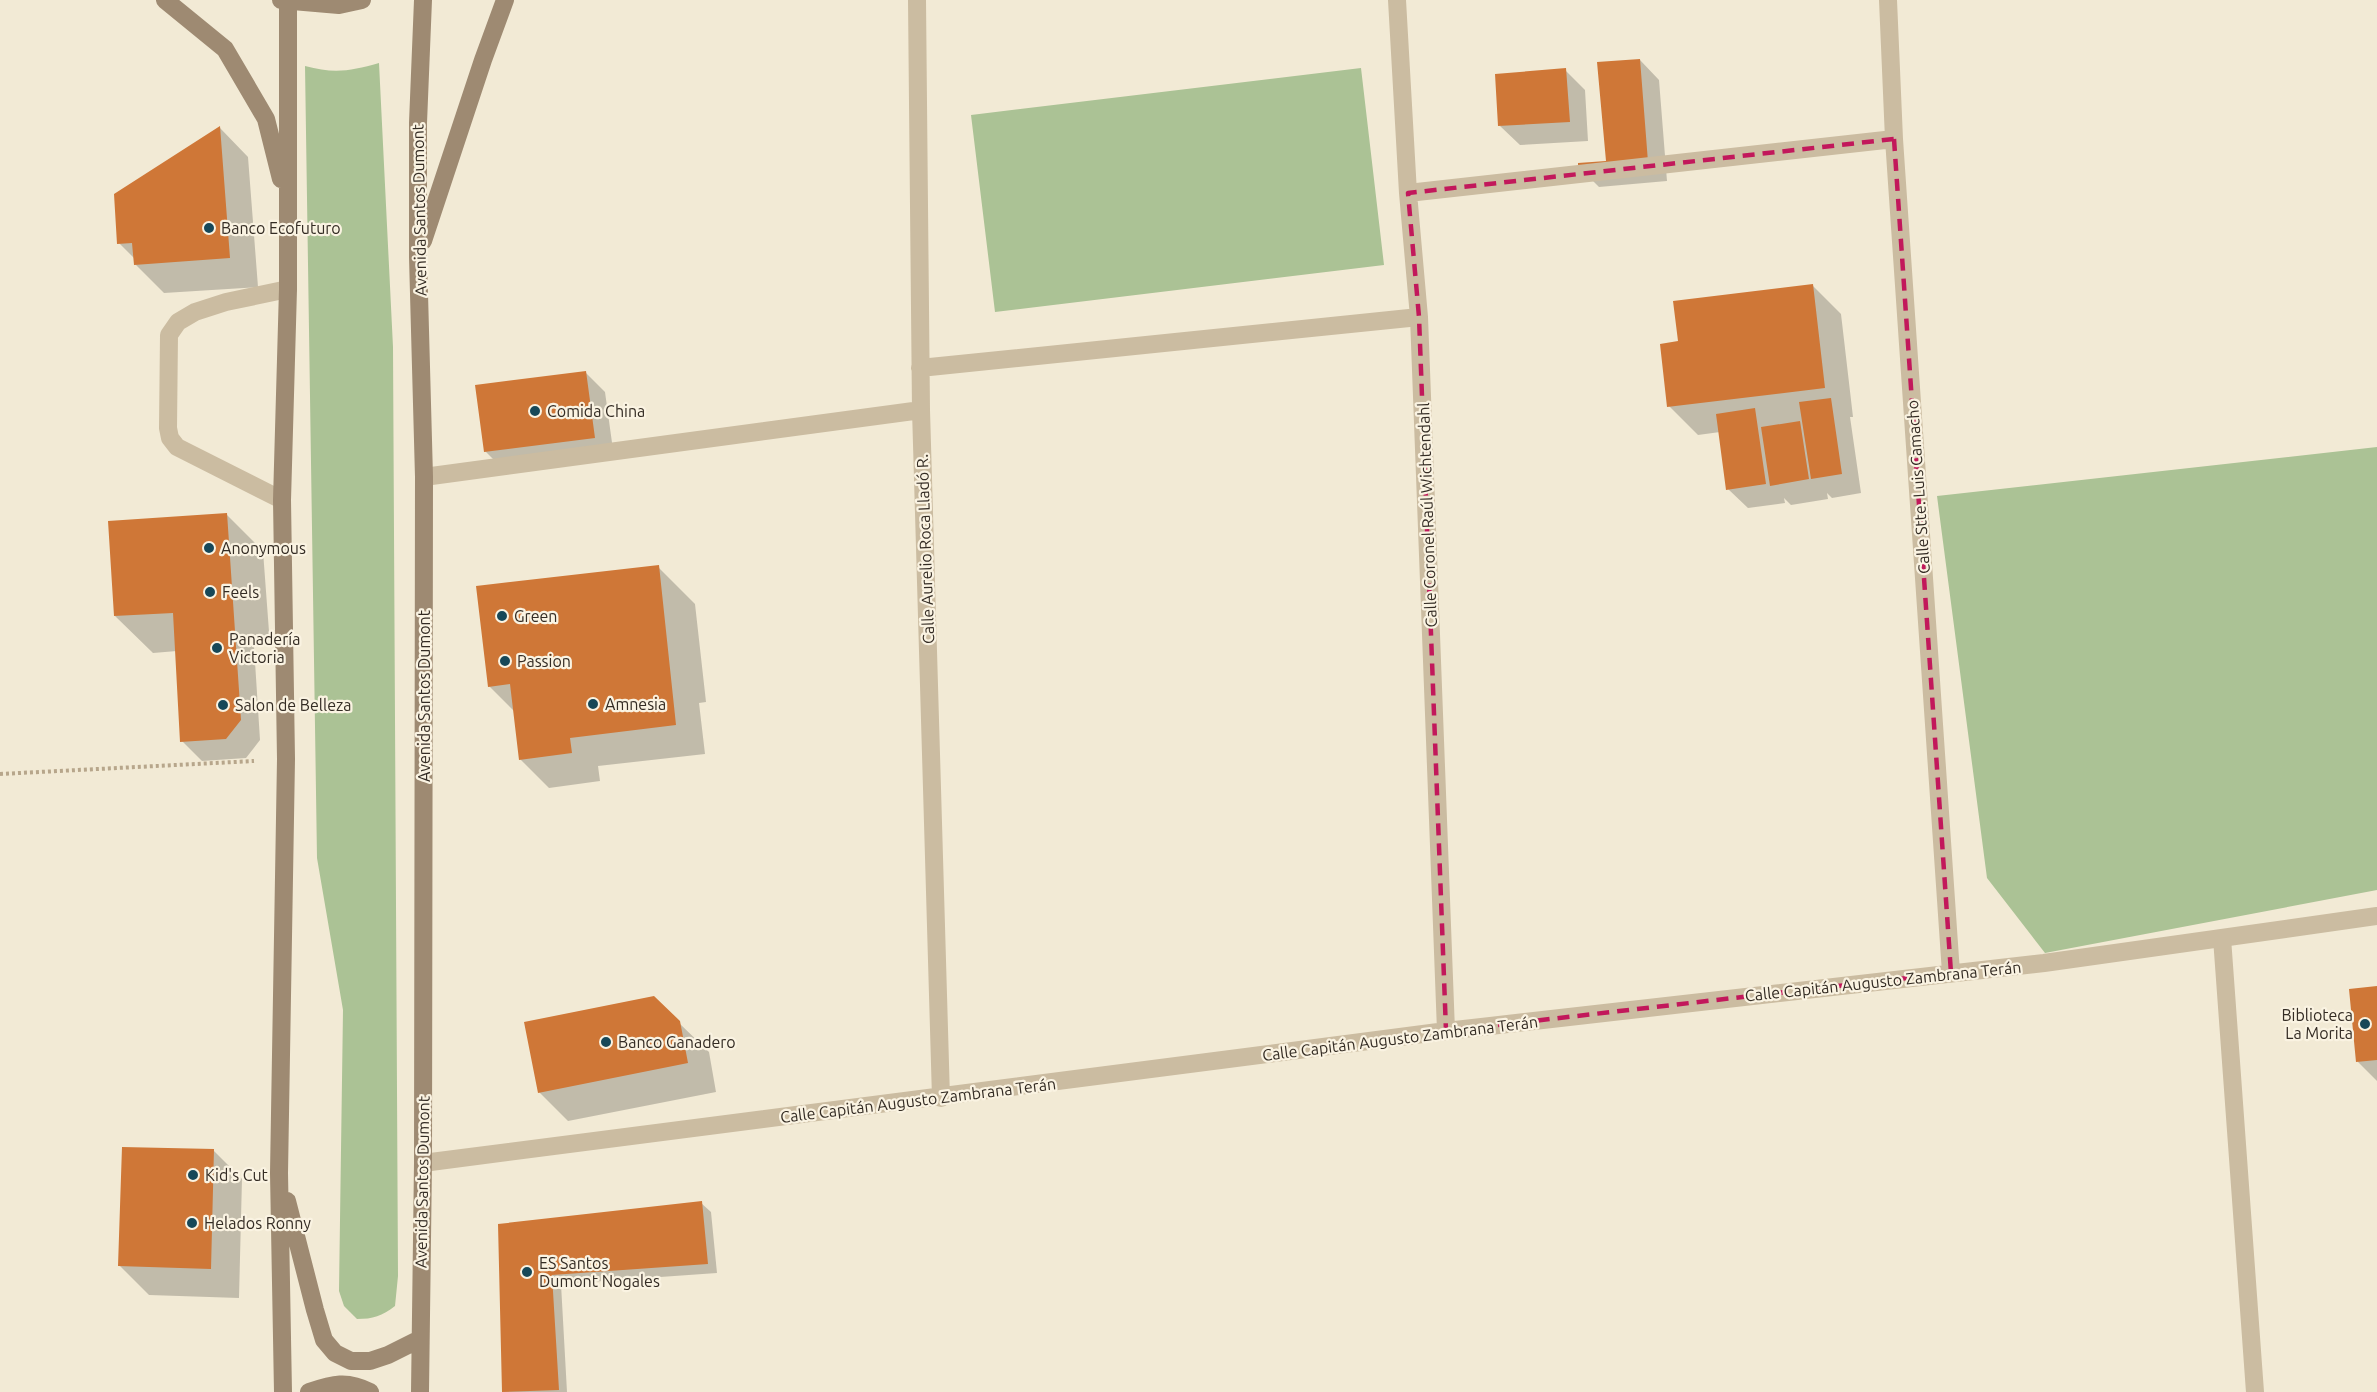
<svg xmlns="http://www.w3.org/2000/svg" width="2377" height="1392" font-family="Ubuntu,sans-serif">
<style>
.green{fill:#abc295}
.shadow{fill:#0003}
.building{fill:#cf7737}
.lines{fill:none;stroke-linecap:round;stroke-linejoin:round}
.path{stroke:#b7a68b;stroke-width:4;stroke-dasharray:3 3;stroke-linecap:butt}
.lane{stroke:#cbbca1;stroke-width:18}
.street{stroke:#cbbca1;stroke-width:18}
.secondary{stroke:#9e8a72;stroke-width:18}
.marked{fill:none;stroke:#c2185b;stroke-width:4.5;stroke-dasharray:12 8;stroke-linejoin:round}
.poi-dot{fill:#174858;stroke:#faf3e2;stroke-width:2}
.labels{text-anchor:middle;stroke-width:4.5;stroke-linejoin:round;paint-order:stroke}
.street-label{font-size:16px;fill:#342c24;stroke:#faf3e2}
.poi-label{font-size:16px;fill:#342c24;stroke:#faf3e2;text-anchor:start}
</style>
<rect width="100%" height="100%" fill="#f2ead5"/>
<path class="green" d="M379,63L393,347L398,1276L395,1306C382,1316 373,1319 357,1319L344,1306L339,1291L343,1010L317,858L305,66C334,74 351,71 379,63Z
M1361,68L1384,265L995,312L971,115Z
M2377,447V890L2045,953L1987,878L1937,496Z"/>
<path class="shadow" d="M1640,60L1659,80L1667,181L1599,187L1580,168L1607,162Z
M1565,70L1585,90L1588,141L1520,145L1500,126Z
M220,128L248,157L258,287L164,293L135,264V259L119,243Z
M1812,285L1841,314L1853,417H1850L1861,493L1832,498L1827,493L1828,499L1791,505L1784,498L1785,503L1748,508L1728,489L1720,432L1698,435L1669,406L1679,343Z
M586,373L605,392L614,457L505,471L485,451Z
M226,514L263,551L270,645L254,646L260,740L246,758L202,761L182,741L177,651L153,653L115,616Z
M658,567L695,604L706,702L699,703L705,754L598,766L600,781L549,788L520,759L515,712L489,686Z
M2377,987V1081L2358,1062Z
M679,1023L709,1052L716,1092L568,1121L539,1092Z
M213,1150L242,1179L239,1298L149,1295L120,1266Z
M701,1203L711,1212L717,1273L561,1284L567,1392H504L499,1225Z"/>
<path class="building" d="M1640,59L1648,162L1578,168V163L1606,161L1597,62Z
M1566,68L1570,122L1498,126L1495,74Z
M220,126L230,258L134,265L132,243L117,244L114,194Z
M1813,284L1825,388L1667,407L1660,344L1678,341L1673,301Z
M586,371L595,438L484,452L475,385Z
M1831,398L1842,474L1811,479L1799,402Z
M1755,408L1766,484L1726,490L1716,414Z
M1800,421L1809,479L1770,486L1761,427Z
M227,513L241,720L226,739L180,742L173,613L114,616L108,521Z
M659,565L676,725L570,738L572,753L519,760L510,684L488,687L476,586Z
M2377,986V1060L2356,1062L2349,989Z
M654,996L680,1021L688,1063L538,1093L524,1022Z
M122,1147L214,1149L211,1269L118,1266Z
M702,1201L708,1264L552,1275L559,1390L502,1392L498,1224Z"/>
<g class="lines">
<path class="path" d="M0,774L254,761"/>
<path class="lane" d="M282,500L177,447L170,438L168,428L169,335L178,322L195,312L226,302L288,289"/>
<path class="street" d="M917,0L921,410L941,1098
M1397,0L1408,193L1419,317L1446,1031
M1888,0L1894,139L1951,973
M1408,193L1894,139
M920,368L1419,317
M424,477L921,410
M2222,938L2255,1392
M423,1163L1446,1031L2044,963L2377,916"/>
<path class="secondary" d="M165,0L225,49L266,119L281,179
M281,0L339,5L362,0
M423,241L483,60L505,0
M287,1201L315,1310L324,1340L335,1353L351,1361H370L388,1355L420,1339
M283,1392L279,1173L286,759L282,500L288,289V0
M309,1392C333,1384 347,1380 370,1392
M420,1392L423,1163L424,477L418,257V123L423,0"/>
</g>
<path class="marked" d="M1894,139L1951,973L1446,1031L1419,317L1408,193Z"/>
<g class="poi-dot">
<circle cx="209" cy="228" r="6"/>
<circle cx="535" cy="411" r="6"/>
<circle cx="209" cy="548" r="6"/>
<circle cx="210" cy="592" r="6"/>
<circle cx="502" cy="616" r="6"/>
<circle cx="217" cy="648" r="6"/>
<circle cx="505" cy="661" r="6"/>
<circle cx="593" cy="704" r="6"/>
<circle cx="223" cy="705" r="6"/>
<circle cx="2365" cy="1024" r="6"/>
<circle cx="606" cy="1042" r="6"/>
<circle cx="193" cy="1175" r="6"/>
<circle cx="192" cy="1223" r="6"/>
<circle cx="527" cy="1272" r="6"/>
</g>
<g class="labels">
<g class="street-label">
<text transform="translate(419 210) rotate(-91)" y="6">Avenida Santos Dumont</text>
<text transform="translate(1918 487) rotate(-94)" y="6">Calle Stte. Luis Camacho</text>
<text transform="translate(1427 515) rotate(-92)" y="6">Calle Coronel Raúl Wichtendahl</text>
<text transform="translate(925 549) rotate(-92)" y="6">Calle Aurelio Roca Lladó R.</text>
<text transform="translate(424 696) rotate(-90)" y="6">Avenida Santos Dumont</text>
<text transform="translate(1883 981) rotate(-6)" y="6">Calle Capitán Augusto Zambrana Terán</text>
<text transform="translate(1400 1038) rotate(-7)" y="6">Calle Capitán Augusto Zambrana Terán</text>
<text transform="translate(918 1100) rotate(-7)" y="6">Calle Capitán Augusto Zambrana Terán</text>
<text transform="translate(422 1182) rotate(-89)" y="6">Avenida Santos Dumont</text>
</g>
<g class="poi-label">
<text x="221" y="234">Banco Ecofuturo</text>
<text x="547" y="417">Comida China</text>
<text x="221" y="554">Anonymous</text>
<text x="222" y="598">Feels</text>
<text x="514" y="622">Green</text>
<text x="229" y="645">Panadería<tspan x="229" dy="18">Victoria</tspan></text>
<text x="517" y="667">Passion</text>
<text x="605" y="710">Amnesia</text>
<text x="235" y="711">Salon de Belleza</text>
<text x="2353" y="1021" text-anchor="end">Biblioteca<tspan x="2353" dy="18">La Morita</tspan></text>
<text x="618" y="1048">Banco Ganadero</text>
<text x="205" y="1181">Kid's Cut</text>
<text x="204" y="1229">Helados Ronny</text>
<text x="539" y="1269">ES Santos<tspan x="539" dy="18">Dumont Nogales</tspan></text>
</g>
</g>
</svg>
